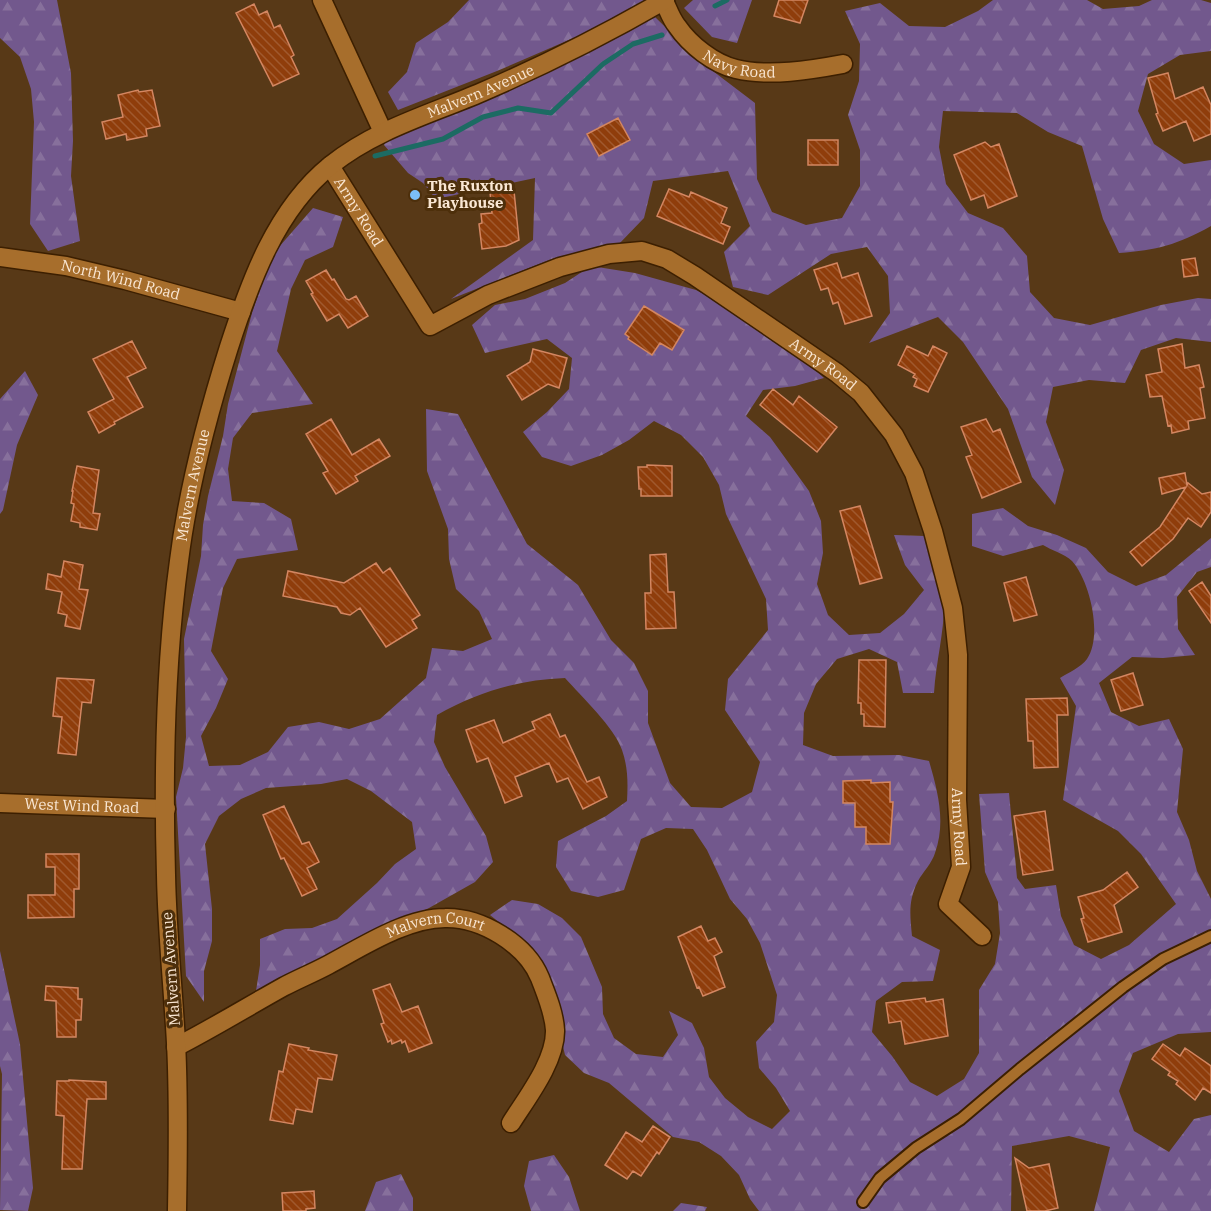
<svg xmlns="http://www.w3.org/2000/svg" width="1211" height="1211" font-family="'IBM Plex Serif',serif">
<style>
.forest{fill:url(#forest-firs)}
.lines{fill:none;stroke-linecap:round;stroke-linejoin:round}
.stream{stroke:#1c6b63;stroke-width:5}
.building{fill:url(#building-back-hatch);stroke:#d48661;stroke-width:1.5}
.lane-casing{stroke:#3c1f00;stroke-width:14}
.street-casing{stroke:#3c1f00;stroke-width:21}
.lane{stroke:#a76e2c;stroke-width:10}
.street{stroke:#a76e2c;stroke-width:18}
.poi-dot{fill:#7bbef8;stroke:#4d2f0b;stroke-width:2}
.labels{text-anchor:middle;stroke-width:6;stroke-linejoin:round;paint-order:stroke}
.street-label{font-size:15px;fill:#fae7d4;stroke:#4d2f0b}
.poi-label{font-size:15px;font-weight:bold;fill:#fae7d4;stroke:#4d2f0b;text-anchor:start}
</style>
<defs>
<pattern id="forest-firs" width="22" height="20" patternUnits="userSpaceOnUse" patternTransform="scale(1.5)"><rect width="22" height="20" fill="#72588d"/><path d="M5 1l3.5 6h-7zM16 11l3.5 6h-7z" fill="#87709c"/></pattern>
<pattern id="building-back-hatch" width="6" height="6" patternUnits="userSpaceOnUse" patternTransform="scale(1.5)"><rect width="6" height="6" fill="#8f3d0b"/><path d="M-1 5l2 2M0 0l6 6M5-1l2 2" fill="none" stroke="#a0592e"/></pattern>
</defs>
<rect width="100%" height="100%" fill="#583917"/>
<path class="forest" d="M0,0H57L71,73L73,141L71,176L80,241L48,251L30,224L34,122L31,89L20,57L0,38Z
M469,0H645L599,27L497,71L398,110L388,92L407,72L416,43L448,22Z
M693,0H752L737,43L712,37L684,8Z
M993,0H1087L1103,9L1139,6L1152,0H1201L1211,3V51L1180,55L1148,74L1138,111L1154,144L1184,164L1211,160V226C1177,245 1157,250 1119,253L1103,219L1082,146L1048,132L1017,113L943,111L939,147L946,184L968,213L1003,228L1027,256L1030,292L1054,318L1090,325L1161,305L1198,298L1211,299V342L1176,338L1141,350L1125,383L1089,380L1053,387L1046,422L1064,470L1055,505L1032,477L1008,409L963,342L938,317L869,343L890,313L888,276L867,247L831,254L768,295L733,287L724,252L750,226L728,171L653,181L644,218L618,245L554,258L451,299L533,240L535,178L436,199L423,183L408,173L384,145L390,134L535,79L655,17L701,62L755,103L757,179L772,212L806,225L842,218L860,186V150L848,115L859,81L860,44L845,11L880,3L909,26L945,27L978,11Z
M313,208L343,217L333,247L305,260L291,289L277,351L313,404L252,413L233,438L228,469L232,501L264,503L291,519L298,550L237,559L223,588L211,651L228,679L216,708L201,736L209,766L240,765L268,752L288,727L319,722L349,729L380,719L426,678L432,648L463,651L492,639L479,611L456,589L449,559L448,529L427,471L426,409L458,414L527,544L578,585L611,640L634,663L648,691V723L670,783L691,807L722,808L752,792L760,762L725,710L728,679L768,630L766,599L726,514L719,485L703,457L681,435L654,421L629,440L602,455L571,466L542,457L523,432L547,412L569,389L572,358L547,339L485,353L472,325L495,305L525,299L565,283L591,266L635,273L696,290L723,304L801,357L824,378L795,386L763,390L746,416L770,437L809,491L821,521L823,553L817,584L828,615L849,635L880,633L904,614L924,590L905,565L894,535L925,536C933,556 943,577 944,599C945,630 936,661 934,693H903L897,662L869,649L837,659L816,684L804,713L803,745L833,756L899,755L929,761C938,792 946,822 935,853C932,863 923,872 918,881C908,901 910,914 912,936L940,950L933,981L902,982L876,1001L872,1032L892,1056L910,1082L937,1096L964,1079L979,1053V990L995,964L1000,933L998,902L985,872L979,794L1009,793L1017,878L1025,889L1056,885L1061,916L1074,945L1101,959L1129,945L1176,904L1141,854L1118,831L1063,800L1076,706L1060,678C1068,673 1081,667 1087,659C1103,636 1090,581 1072,561C1065,554 1051,550 1043,545L1003,556L972,546V514L1003,508L1028,526L1057,535L1086,548L1108,572L1136,586L1166,575L1211,538V567L1197,572L1177,597L1178,629L1195,655L1163,658L1132,657L1099,683L1111,712L1139,726L1169,719L1183,749L1177,812L1189,840L1197,871L1211,899V1032L1178,1034L1133,1053L1119,1091L1134,1131L1169,1152L1194,1119L1211,1115V1211H1094L1110,1147L1069,1136L1012,1146L1011,1211H759L750,1199L739,1175L721,1156L699,1142L673,1137L609,1083L584,1073L565,1055L559,1029L529,950L510,931L490,915L512,900L538,904L562,918L581,937L602,987L603,1014L614,1038L636,1054L663,1057L678,1035L669,1011L692,1023L704,1048L709,1077L725,1098L748,1117L772,1129L790,1111L776,1088L759,1068L756,1042L774,1022L777,995L760,943L747,919L730,899L707,850L693,829L666,828L641,839L624,890L598,897L571,891L556,867L558,841L606,816L627,801C628,783 628,767 622,750C615,728 581,696 565,678C517,680 478,692 437,715L434,742L445,767L486,836L493,862L475,882L429,908L256,991L260,965V939L285,929L312,928L337,919L377,883L395,864L416,849L412,822L371,791L347,779L321,784L266,788L241,799L219,816L205,844L212,909V941L204,971V1002L186,976L176,797L183,768L186,737L184,639L201,556L203,525L208,496L223,436L228,404L252,313L272,255Z
M25,371L38,395L17,445L3,510L0,514V399Z
M0,951L20,1044L33,1188L28,1211L0,1210L2,1074L0,1066Z
M554,1155L569,1177L580,1211H531L524,1186L529,1161Z
M401,1174L413,1198V1211H365L376,1182Z
M681,1203L707,1207L705,1211H673Z"/>
<g class="lines">
<path class="stream" d="M715,6L727,0
M375,156L443,139L483,117L518,108L551,113L603,64L633,44L662,35"/>
</g>
<path class="building" d="M779,0H808L800,23L774,16Z
M254,4L259,15L267,11L274,28L280,25L294,55L291,57L299,74L273,86L236,13Z
M1168,73L1175,99L1203,87L1211,105V134L1194,141L1186,121L1163,131L1156,114L1158,113L1148,78Z
M138,90L139,92L152,90L160,126L146,129L147,136L127,140L126,134L106,139L102,122L123,117L118,95Z
M618,118L630,140L599,156L587,134Z
M808,140H838V165H808Z
M985,142L991,147L999,144L1017,196L988,208L984,195L971,200L954,155Z
M669,189L689,197L691,192L727,208L721,223L730,227L723,244L657,216Z
M514,191L519,240L506,246L482,249L479,224L482,223L481,214L492,213L490,192Z
M1195,258L1198,275L1184,277L1182,260Z
M837,263L842,278L858,273L872,316L845,324L838,302L833,304L828,288L821,290L814,270Z
M326,270L332,280L334,279L346,299L349,300L356,296L368,316L348,328L339,314L327,321L311,294L313,293L306,281Z
M644,306L684,330L672,350L660,343L652,355L628,339L629,337L625,334Z
M132,341L146,368L127,377L143,407L114,422L115,424L99,433L88,412L114,399L93,359Z
M1182,344L1185,368L1199,365L1204,387L1200,388L1205,418L1188,421L1189,429L1172,433L1171,425L1168,426L1162,396L1150,397L1146,375L1162,372L1158,349Z
M907,346L928,356L933,346L947,353L928,392L914,386L917,379L913,377L915,374L898,365Z
M533,349L567,358L559,388L548,384L522,400L507,376L530,362Z
M773,389L793,405L799,396L837,427L817,452L760,405Z
M331,419L352,455L379,439L390,456L355,476L358,481L336,494L323,473L328,471L306,434Z
M986,419L993,432L1000,429L1021,482L982,498L966,457L972,455L961,427Z
M647,465L672,466V496H641V489H639L638,467H647Z
M77,466L99,470L93,513L100,514L97,530L80,527V523L71,521L74,504L71,503L73,491H72Z
M1185,473L1187,485L1188,483L1202,494L1211,492V512L1201,527L1188,518L1173,539L1142,566L1130,552L1160,527L1186,487L1162,494L1159,478Z
M860,506L882,578L860,584L840,511Z
M666,554L668,592H674L676,628L646,629L645,593H651L650,555Z
M64,561L83,565L79,589L88,590L80,629L65,626L67,615L58,613L62,592L46,589L48,574L61,577Z
M376,563L383,573L390,568L420,615L412,620L417,628L386,647L360,608L350,615L341,613L337,607L283,596L288,571L344,583Z
M1026,577L1037,615L1014,621L1004,583Z
M1202,582L1211,596V623L1189,591Z
M859,660H886L885,727L864,726V714H861V703H858Z
M1133,673L1143,705L1121,711L1111,680Z
M57,678L94,680L91,703L82,702L76,755L58,753L62,717L53,716Z
M1067,698L1068,715H1057L1058,767L1034,768L1033,741H1028L1026,699Z
M550,714L560,737L565,735L587,782L599,777L607,797L583,809L568,778L557,782L549,763L515,777L522,796L505,803L488,758L477,762L466,730L494,720L503,743L535,729L532,722Z
M871,780V783L890,782V802H893L890,844H866V827H855V803H843V781Z
M284,806L302,844L309,842L319,862L307,868L317,889L302,896L284,858L281,859L263,815Z
M1045,811L1053,870L1023,875L1014,816Z
M46,854H79V889H74V917L28,918V895H55V867H46Z
M1127,872L1138,887L1114,905L1122,932L1088,942L1081,919L1084,918L1078,897L1103,890Z
M701,926L708,941L715,938L722,952L714,956L725,987L703,996L699,987L697,988L678,937Z
M390,984L402,1012L418,1006L432,1043L409,1052L405,1041L402,1043L401,1040L392,1044L391,1040L388,1042L381,1024L384,1023L373,990Z
M46,986L78,988V999H82L81,1020H76V1037H57L56,1001L45,1000Z
M925,998L926,1002L943,999L948,1036L905,1044L901,1021L889,1023L886,1003Z
M289,1044L309,1048L308,1050L337,1055L332,1080L318,1078L312,1112L296,1109L293,1124L270,1120L279,1071L283,1072Z
M1163,1044L1180,1056L1185,1048L1211,1066V1093L1203,1088L1195,1100L1176,1084L1178,1081L1168,1075L1170,1072L1152,1059Z
M69,1080L106,1082V1099H87L82,1169H62L64,1116L56,1115L57,1081H69Z
M653,1126L670,1137L659,1154L657,1152L641,1176L633,1171L627,1179L605,1165L626,1132L642,1142Z
M1015,1158L1029,1168L1049,1164L1058,1208L1045,1211H1027Z
M314,1191L315,1208L306,1209V1211H283L282,1193Z"/>
<g class="lines">
<defs>
<path id="lane" d="M863,1202L880,1178L916,1148L961,1119L1020,1069L1123,987L1163,959L1211,936"/>
<g id="street">
<path d="M322,0L383,132"/>
<path id="s1" d="M664,1C668,9 671,19 677,26C690,45 714,64 736,69C769,77 811,70 843,64"/>
<path id="s2" d="M330,166L430,326L488,295L560,267L609,254L642,251L667,259L695,276L837,373L861,393L894,435L914,473L933,531L953,608L958,655L957,800L961,867L948,904L982,936"/>
<path id="s3" d="M0,257L66,266L125,280L241,312"/>
<path id="s4" d="M0,803L166,809"/>
<path id="s5" d="M176,1047C213,1028 247,1007 283,987C298,979 313,973 328,965C362,947 406,918 445,918C481,917 526,944 540,978C546,994 554,1012 555,1030C556,1061 526,1099 511,1123"/>
<path id="s6" d="M177,1211C178,1155 179,1099 176,1043C173,987 167,931 166,875C163,771 165,664 179,561C188,488 207,417 229,347C250,282 276,209 331,165C376,129 431,114 482,92C545,65 606,34 665,0"/>
</g>
</defs>
<use href="#lane" class="lane-casing"/>
<use href="#street" class="street-casing"/>
<use href="#lane" class="lane"/>
<use href="#street" class="street"/>
</g>
<circle class="poi-dot" cx="415" cy="195" r="6"/>
<g class="labels">
<g class="street-label">
<text dy="5" stroke="none"><textPath href="#s1" startOffset="105">Navy Road</textPath></text>
<text dy="5" stroke="none"><textPath href="#s6" startOffset="1250">Malvern Avenue</textPath></text>
<text dy="5" stroke="none"><textPath href="#s2" startOffset="54">Army Road</textPath></text>
<text dy="5" stroke="none"><textPath href="#s3" startOffset="123">North Wind Road</textPath></text>
<text dy="5" stroke="none"><textPath href="#s2" startOffset="630">Army Road</textPath></text>
<text dy="5" stroke="none"><textPath href="#s6" startOffset="728">Malvern Avenue</textPath></text>
<text dy="5" stroke="none"><textPath href="#s4" startOffset="82">West Wind Road</textPath></text>
<text dy="5" stroke="none"><textPath href="#s2" startOffset="1134">Army Road</textPath></text>
<text dy="5" stroke="none"><textPath href="#s5" startOffset="290">Malvern Court</textPath></text>
<text transform="translate(171 969) rotate(-94)" y="5">Malvern Avenue</text>
</g>
<g class="poi-label">
<text x="427" y="191">The Ruxton<tspan x="427" dy="17">Playhouse</tspan></text>
</g>
</g>
</svg>
